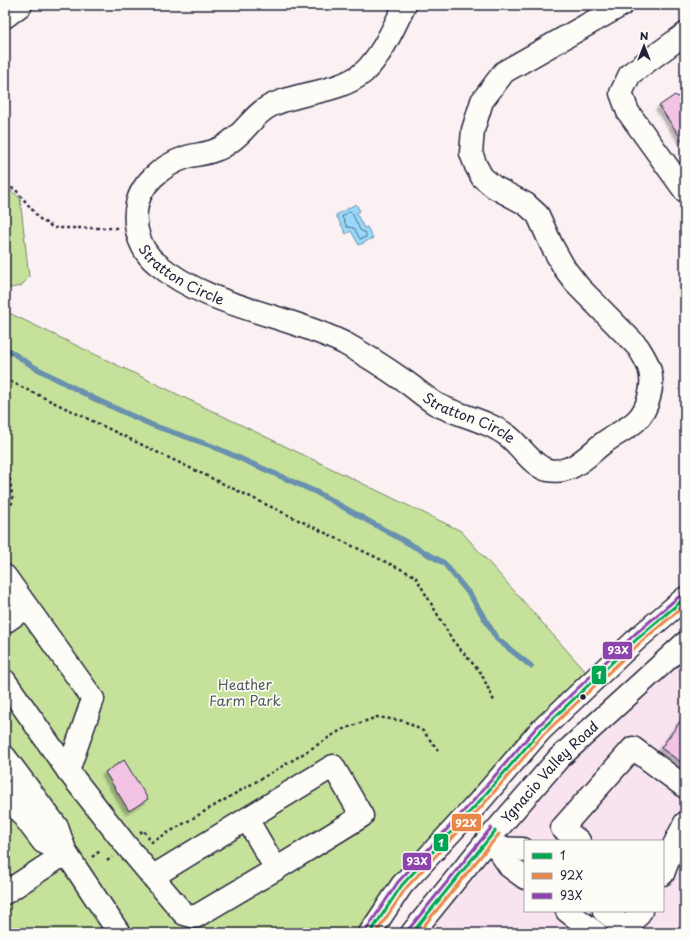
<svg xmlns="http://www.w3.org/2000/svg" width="690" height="938" font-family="'Playpen Sans',sans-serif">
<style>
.built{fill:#f8e3ef;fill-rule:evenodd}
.green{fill:#c6e29a;stroke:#74826a}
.water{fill:#99d9fb;stroke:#6990ae}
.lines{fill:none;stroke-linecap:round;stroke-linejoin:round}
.shore{stroke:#526b88;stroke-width:1}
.stream{stroke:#6990ae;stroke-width:5.5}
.building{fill:#f2c3e5;stroke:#22223b;filter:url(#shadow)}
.minor-casing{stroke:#22223b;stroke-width:25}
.highway-casing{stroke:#22223b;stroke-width:25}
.path{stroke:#22223b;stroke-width:2.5;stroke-dasharray:3 3;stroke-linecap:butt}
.minor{stroke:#fdfcf7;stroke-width:22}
.highway{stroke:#fdfcf7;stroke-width:22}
.bus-1-casing{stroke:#fdfcf7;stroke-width:6}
.bus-2-casing{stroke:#fdfcf7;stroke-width:6}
.bus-3-casing{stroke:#fdfcf7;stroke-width:6}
.bus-1{stroke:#00a651;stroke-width:3}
.bus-2{stroke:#e98748;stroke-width:3}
.bus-3{stroke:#8e44ad;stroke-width:3}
.bus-dot{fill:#22223b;stroke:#fdfcf7;stroke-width:1.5}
.labels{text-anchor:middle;stroke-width:3.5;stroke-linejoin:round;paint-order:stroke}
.street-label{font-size:14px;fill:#22223b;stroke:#fdfcf7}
.park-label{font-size:14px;fill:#535c58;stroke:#fdfcf7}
.line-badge{stroke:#fdfcf7;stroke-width:1.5}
.badge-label{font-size:11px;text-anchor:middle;font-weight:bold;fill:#fff}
</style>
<defs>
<filter id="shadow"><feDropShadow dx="-3.5" dy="3.5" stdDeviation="1" flood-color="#0004"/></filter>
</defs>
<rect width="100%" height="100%" fill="#fbf1f3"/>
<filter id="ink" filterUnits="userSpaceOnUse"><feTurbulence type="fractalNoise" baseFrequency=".025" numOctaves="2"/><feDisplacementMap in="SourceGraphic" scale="8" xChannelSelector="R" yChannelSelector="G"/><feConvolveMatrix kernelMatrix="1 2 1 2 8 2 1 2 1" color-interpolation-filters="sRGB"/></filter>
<g filter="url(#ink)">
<path class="built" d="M685,643V933H412L486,842ZM525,841H663V911H525Z"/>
<path class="green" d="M10,190L20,198L29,277L21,286L5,289V191Z
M5,311L461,531L593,680L370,933H5Z"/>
<path class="water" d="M356,204L360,211L356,213L364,228L367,227L373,238L359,245L351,231L346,234L336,215Z"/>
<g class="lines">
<path class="shore" d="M349,212L352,213L360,230L366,233V237L360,239L354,228L347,227L342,217Z"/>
<path class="stream" d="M5,348L34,367L95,399L152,425L212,446L316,492L444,563L471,596L497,639L531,666"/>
</g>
<path class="building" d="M685,92V139L683,141L659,106L675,95L678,97Z
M685,715V765L661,748Z
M124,760L148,799L129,811L105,772Z"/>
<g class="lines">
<defs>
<g id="minor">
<path id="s1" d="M405,5C393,28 383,54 364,72C338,94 299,91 270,106C254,114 246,131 231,141C227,144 222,148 218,149C208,154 197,154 187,157C163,165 138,184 136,211C134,230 141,251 156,263C209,308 283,313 344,343C366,355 386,368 406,382C416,389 426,398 436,404C459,416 487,420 508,436C520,445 533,467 548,470C571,475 586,457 602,444C613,435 627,430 637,420C648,409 654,386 650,371C648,362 643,355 638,347L579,287L565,269L552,246L538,215L526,204L494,187L482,177L476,166L471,153L473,130L482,101L504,72L622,5"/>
<path d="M5,17L21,5"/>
<path d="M685,34L630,74L621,93L628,112L685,191"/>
<path d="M5,576L93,699L68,771"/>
<path d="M5,622L27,607"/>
<path d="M5,681L68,771L126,845L184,914L195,917L276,869L362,816L333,766L152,877"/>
<path d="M5,757L57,827L66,853L119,933"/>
<path d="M5,792L43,842L66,853"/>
<path d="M247,819L276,869"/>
<path d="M579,841L562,828L633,748L685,787"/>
<path d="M486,842L497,848L510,867L525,878"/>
<path d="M497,848L523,849L525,851"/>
<path d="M663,874L673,847L685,823"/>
<path d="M5,893L66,853"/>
<path d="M567,911L596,933"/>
<path d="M604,911L617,921L620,933"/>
<path d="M625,933L641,911"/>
</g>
<g id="highway">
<path d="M370,933L402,885L478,803L540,731L638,638L685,598"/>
<path id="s2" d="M412,933L486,842L559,758L685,643"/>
</g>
</defs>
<use href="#minor" class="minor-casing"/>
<use href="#highway" class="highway-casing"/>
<path class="path" d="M5,187L15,189L40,219L54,228H118
M5,379L415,576L453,641L481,673L495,703
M5,468L9,473L13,502L5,510
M140,833L143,830L152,842L293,760L341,730L377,717L404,721L423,731L438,750
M92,857L100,851
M107,861L112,857"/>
<use href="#minor" class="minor"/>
<use href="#highway" class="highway"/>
<defs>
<path id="bus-1" d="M370,933L402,885L478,803L540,731L638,638L685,598
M412,933L495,831"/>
<path id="bus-2" d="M376,933L406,888L482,806L544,734L641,642L685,605
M418,933L499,834"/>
<path id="bus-3" d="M366,930L398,882L474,800L536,728L635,634L682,594
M408,930L491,828"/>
</defs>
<use href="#bus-1" class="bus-1-casing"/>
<use href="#bus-2" class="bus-2-casing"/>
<use href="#bus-3" class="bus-3-casing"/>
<use href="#bus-1" class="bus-1"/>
<use href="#bus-2" class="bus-2"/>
<use href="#bus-3" class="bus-3"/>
</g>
</g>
<circle class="bus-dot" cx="583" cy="697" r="3.5"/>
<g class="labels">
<g class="street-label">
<text dy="5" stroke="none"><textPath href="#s1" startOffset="444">Stratton Circle</textPath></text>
<text dy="5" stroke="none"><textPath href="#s1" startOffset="768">Stratton Circle</textPath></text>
<text dy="5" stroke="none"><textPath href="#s2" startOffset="212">Ygnacio Valley Road</textPath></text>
</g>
<g class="park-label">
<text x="245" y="690">Heather<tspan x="245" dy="16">Farm Park</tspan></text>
</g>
</g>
<g class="line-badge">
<rect x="602" y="641" width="31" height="19" rx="4" fill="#8e44ad"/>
<rect x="591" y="665" width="16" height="20" rx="4" fill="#00a651"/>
<rect x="451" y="813" width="31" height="19" rx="4" fill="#e98748"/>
<rect x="433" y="833" width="16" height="19" rx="4" fill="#00a651"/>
<rect x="402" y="852" width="30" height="19" rx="4" fill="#8e44ad"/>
</g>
<g class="badge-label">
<text x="618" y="654">93X</text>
<text x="599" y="679">1</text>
<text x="466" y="827">92X</text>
<text x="441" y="847">1</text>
<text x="417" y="865">93X</text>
</g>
<rect width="690" height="938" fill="none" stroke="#fdfcf7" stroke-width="20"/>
<rect x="10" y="10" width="670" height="918" fill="none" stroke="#22223b" stroke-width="1.5" filter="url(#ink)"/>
<rect x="524" y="840" width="140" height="72" fill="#fdfcf7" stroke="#a5a5ac"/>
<rect x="532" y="853" width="20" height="6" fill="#00a651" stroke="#a5a5ac"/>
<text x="560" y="860" font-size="12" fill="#22223b">1</text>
<rect x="532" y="873" width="20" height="6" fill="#e98748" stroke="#a5a5ac"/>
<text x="560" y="880" font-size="12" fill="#22223b">92X</text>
<rect x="532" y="893" width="20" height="6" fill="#8e44ad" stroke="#a5a5ac"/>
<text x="560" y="900" font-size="12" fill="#22223b">93X</text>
<g transform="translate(644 46)" stroke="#fdfcf7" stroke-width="3" paint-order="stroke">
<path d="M0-3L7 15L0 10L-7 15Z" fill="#22223b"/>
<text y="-6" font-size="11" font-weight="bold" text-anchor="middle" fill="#22223b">N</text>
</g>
</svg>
